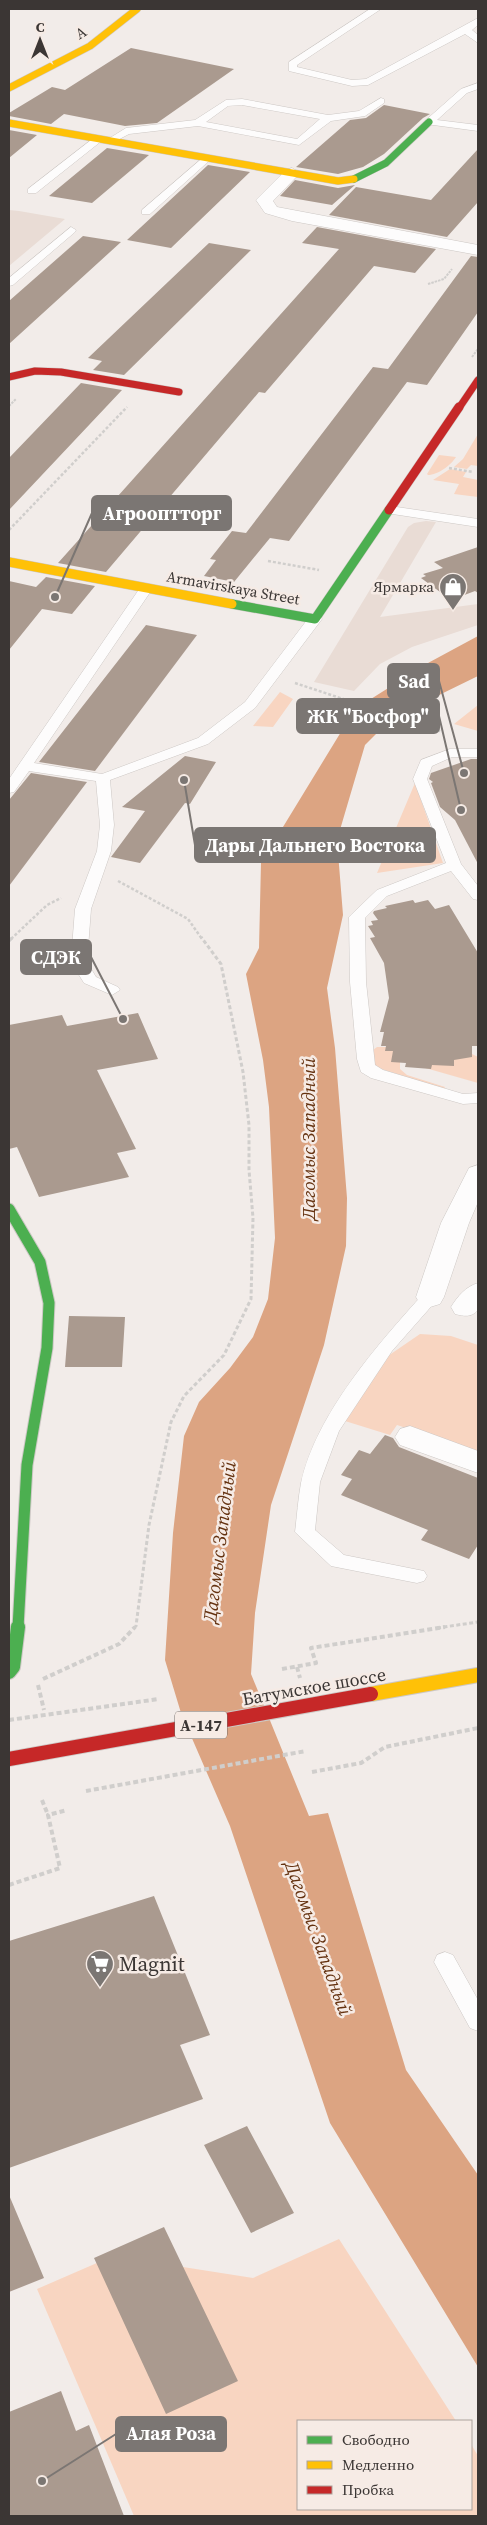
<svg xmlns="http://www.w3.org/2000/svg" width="487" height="2525" font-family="'Source Serif 4',serif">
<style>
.built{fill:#e9dcd5}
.green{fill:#f8d5c1}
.water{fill:#dca482}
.building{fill:#aa9a8f}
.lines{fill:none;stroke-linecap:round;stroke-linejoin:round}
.lane-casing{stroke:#cdc8c5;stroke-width:1}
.street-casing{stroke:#cdc8c5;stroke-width:1}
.fast-far3-casing{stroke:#cdc8c5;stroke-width:8}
.fast-far2-casing{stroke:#cdc8c5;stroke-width:10}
.fast-far1-casing{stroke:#cdc8c5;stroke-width:13}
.fast-casing{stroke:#cdc8c5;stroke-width:16}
.slow-far2-casing{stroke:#cdc8c5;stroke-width:8}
.slow-far1-casing{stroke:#cdc8c5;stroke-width:10}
.slow-casing{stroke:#cdc8c5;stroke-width:16}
.jam-far2-casing{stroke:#cdc8c5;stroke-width:8}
.jam-far1-casing{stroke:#cdc8c5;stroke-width:10}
.jam-casing{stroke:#cdc8c5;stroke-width:16}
.path-far3{stroke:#d0cecc;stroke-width:2;stroke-dasharray:2.5 1;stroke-linecap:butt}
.path-far2{stroke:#d0cecc;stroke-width:2.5;stroke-dasharray:3 2;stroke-linecap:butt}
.path-far1{stroke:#d0cecc;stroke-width:3;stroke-dasharray:4 2.5;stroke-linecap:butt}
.path{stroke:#d0cecc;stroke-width:4;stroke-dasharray:5 3;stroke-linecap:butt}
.lane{fill:#fdfcfc;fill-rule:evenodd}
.street{fill:#fdfcfc;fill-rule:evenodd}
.fast-far3{stroke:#4caf50;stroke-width:7}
.fast-far2{stroke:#4caf50;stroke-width:9}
.fast-far1{stroke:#4caf50;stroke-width:11}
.fast{stroke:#4caf50;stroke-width:14}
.slow-far2{stroke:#ffc107;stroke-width:7}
.slow-far1{stroke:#ffc107;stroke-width:9}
.slow{stroke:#ffc107;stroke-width:14}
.jam-far2{stroke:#c62828;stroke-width:7}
.jam-far1{stroke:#c62828;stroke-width:9}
.jam{stroke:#c62828;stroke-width:14}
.labels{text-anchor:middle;stroke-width:5;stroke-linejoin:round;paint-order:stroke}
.far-street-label{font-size:15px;fill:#3b3634;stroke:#f6ebe5}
.far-poi-label{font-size:15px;fill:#3b3634;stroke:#f6ebe5;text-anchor:end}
.shield{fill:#f6ebe5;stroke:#736c69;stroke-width:1}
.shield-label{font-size:16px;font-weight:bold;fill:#3b3634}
.street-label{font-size:18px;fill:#3b3634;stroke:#f6ebe5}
.water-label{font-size:19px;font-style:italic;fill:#653210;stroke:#f6ebe5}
.near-poi-label{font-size:21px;fill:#3b3634;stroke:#f6ebe5;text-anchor:start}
.leader{fill:none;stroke:#7b7673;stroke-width:2}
.callout-dot{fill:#7b7673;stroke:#f6ebe5;stroke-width:2}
.callout{fill:#7b7673;stroke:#7b7673;stroke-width:2}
.callout-label{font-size:19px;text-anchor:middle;font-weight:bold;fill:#fff}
</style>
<rect width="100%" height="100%" fill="#f2ece9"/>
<path class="built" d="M9,210L19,211L65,219L9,266Z
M426,521L436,522L380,617L478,604V625L412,647L380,664L354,691L314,682L408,527L414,523Z"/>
<path class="green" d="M478,434V466L471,465L467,469L454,467L463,459Z
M439,455L456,457C451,465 438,475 428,475L427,474Z
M450,469L466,472L463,477L478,480V497L454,494L459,484L433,480Z
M280,692L293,699L273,727L253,726Z
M478,705V731L454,724Z
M415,783L443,863L377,873Z
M452,1044L478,1057V1083L422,1067Z
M377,1047H400V1069L407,1075L445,1087L444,1089L375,1067L373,1050Z
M420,1334L451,1336L478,1345V1452L397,1425L390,1435L345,1421L385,1358Z
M339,2239L456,2421H298V2509H471V2444L478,2456V2516H134L37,2289L113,2256L253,2278Z"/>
<path class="water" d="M478,636V676L392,718L365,745L337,840L343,915L327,988L335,1048L347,1198L346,1246L324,1345L271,1505L255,1613L251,1674L309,1816L328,1813L406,2070L478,2175V2367L330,2123L230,1826L181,1713L165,1660L173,1533L184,1436L199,1402L230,1368L253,1337L268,1299L275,1238L269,1107L263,1060L246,974L259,948L261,863L355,709L428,663Z"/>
<path class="building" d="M131,48L234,69L157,123L125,126L64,114L51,124L9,116V113L52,87L65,90Z
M384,105L430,114L423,118L384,154L363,167L338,174L296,167L350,120L366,118Z
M9,130L37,135L9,158Z
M107,148L149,155L92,203L49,196Z
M478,149V202L447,237L329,215L356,187L431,200Z
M208,165L250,172L171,248L127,240Z
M295,180L338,188L355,185L332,205L280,196Z
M317,227L436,249L415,273L374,266L265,393L259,392L106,572L58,563L339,249L302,243Z
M83,236L121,242L9,344V301Z
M209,243L251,250L124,375L93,370L102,361L88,358Z
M471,256L478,257V312L427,385L407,382L289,541L270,538L234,582L204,576L216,560L210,559L232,531L246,533L373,367L388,369Z
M81,383L122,390L9,510V458Z
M478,547V593L475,591L451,600L421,578L426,576L423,574L443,568L434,562Z
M46,577L95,586L72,614L42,609L9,650V581L36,587Z
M146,625L197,635L95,771L39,762Z
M185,756L216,762L190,804L185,803L140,863L111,857L145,811L122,807Z
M471,759H478V864L455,820L440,807L431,783L433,782L429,779L431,773Z
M31,773L87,782L9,886V800Z
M413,900L415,903L428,900L435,909L449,905L478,953V1046H472V1057L454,1060V1066L432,1065L431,1069L405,1067L406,1063L391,1062L393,1051H385L386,1046H381L384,1032H380L389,998L384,963L370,938L375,937L368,926L373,925L371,921L378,920L373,913L374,911L387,908L385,906Z
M138,1013L158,1059L97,1070L136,1149L117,1153L129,1177L39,1197L17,1147L9,1149V1025L62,1015L67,1026Z
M69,1316L125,1317L122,1367H65Z
M385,1435L393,1438L399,1447L478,1478V1545L469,1559L421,1540L428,1530L341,1495L352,1479L341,1475L359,1450L370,1454Z
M154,1896L210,2035L180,2045L203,2099L9,2168V1941Z
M247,2126L294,2213L251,2233L204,2145Z
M9,2195L44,2278L9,2292Z
M164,2227L238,2381L166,2414L94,2258Z
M61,2391L76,2431L89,2425L124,2516H9V2412Z"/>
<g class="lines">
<defs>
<path id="lane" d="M370,9H381L297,65V67L352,80L366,79L478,18V25L472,30L478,35V43L465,34L368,85L352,86L289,71V62Z
M478,83V89L467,93L437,120L478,125V131L426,124V120L461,89Z
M381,98L384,99V103L365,116L331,121L299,145L198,126L129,134L110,144L105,141L126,128L195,120L226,100L242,99L328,115L359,111ZM242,105L320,119L297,139L206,122L228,106Z
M95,137L104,139L36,193H28V189Z
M206,155L210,156V160L150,214H142V210Z
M71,227L76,230L75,232L13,285L9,286V278Z
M390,506L478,519V527L386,513L384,510L386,507Z
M147,584L153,588L34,763L102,774L198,738L245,702L310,616H320L322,619L255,708L208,744L110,780L114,825L111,851L91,909L88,948L90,967L96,977L118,987L120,990L112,995L84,983L74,967L72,948L75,909L97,851L100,825L96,781L29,771L14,792L9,793V779L142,585Z
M450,749H478V757H452L432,766L427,779L461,864L478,886V900L473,899L451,871L387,896L365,918L366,982L375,1065L383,1070L463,1094L478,1093V1103L463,1104L371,1078L361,1072L357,1059L350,982L349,917L352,914L377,890L446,863L413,779L421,760Z
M430,1291L436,1293L439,1297L436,1301L392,1351L339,1431L320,1482L315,1530L344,1555L424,1571L427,1576L424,1581L417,1583L331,1566L295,1532C297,1516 298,1499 301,1483C316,1414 378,1344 424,1293Z
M445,1952L453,1955L478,2000V2031L470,2028L434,1962L437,1955Z"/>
<path id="street" d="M292,168L300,173L273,201L277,207L478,245V255L292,221L265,213L256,200L286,170Z
M478,1165V1202L469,1223L444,1297L440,1304L430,1307L420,1304L416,1297L441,1223L469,1168Z
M478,1283V1310C471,1318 464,1316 455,1314L451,1307C458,1296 465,1287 478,1283Z
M410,1426L478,1451V1473L400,1445L395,1437L400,1429Z"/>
<path id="fast-far3" d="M354,179L386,163L429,122"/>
<path id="fast-far2" d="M232,604L315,619L389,510"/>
<path id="fast-far1" d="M9,1209L40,1262L49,1303L47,1348L27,1465L18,1628"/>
<path id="fast" d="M9,1672L13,1667L18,1627"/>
<path id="slow-far2" d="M9,88L90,46L137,9
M9,123L338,181L354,179"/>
<path id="slow-far1" d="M9,562L232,604"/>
<path id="slow" d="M371,1694L478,1675"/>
<path id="jam-far2" d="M9,377L35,371L61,372L179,392
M459,408L478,380"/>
<path id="jam-far1" d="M389,510L459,407"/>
<path id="jam" d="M9,1759L371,1694"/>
</defs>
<use href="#lane" class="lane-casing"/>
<use href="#street" class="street-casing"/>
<use href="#fast-far3" class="fast-far3-casing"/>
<use href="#fast-far2" class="fast-far2-casing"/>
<use href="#fast-far1" class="fast-far1-casing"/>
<use href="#fast" class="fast-casing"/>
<use href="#slow-far2" class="slow-far2-casing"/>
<use href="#slow-far1" class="slow-far1-casing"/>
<use href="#slow" class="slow-casing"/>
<use href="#jam-far2" class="jam-far2-casing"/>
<use href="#jam-far1" class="jam-far1-casing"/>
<use href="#jam" class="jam-casing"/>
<path class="path-far3" d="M428,284L444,279L452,269
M472,357L478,349
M9,406L16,399"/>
<path class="path-far2" d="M449,468L473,472
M9,530L127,407
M268,561L319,570
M295,683L443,732
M118,881L188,919L202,939
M11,939L47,905L61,898"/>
<path class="path-far1" d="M9,941L13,937
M134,1628L136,1626L149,1525L171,1422L184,1396L224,1355L251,1299L253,1218L249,1170V1125L243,1072L221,964L201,937
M437,1628L478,1622"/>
<path class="path" d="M297,1667L300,1678
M282,1669L316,1663L311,1648L445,1627
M43,1679L119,1644L135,1627
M38,1685L44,1710
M9,1720L159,1699
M312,1772L361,1763L385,1747L478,1728
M86,1791L306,1751
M42,1800L48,1815
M9,1885L60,1868L48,1815L67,1810"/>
<use href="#lane" class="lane"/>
<use href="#street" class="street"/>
<use href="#fast-far3" class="fast-far3"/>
<use href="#fast-far2" class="fast-far2"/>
<use href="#fast-far1" class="fast-far1"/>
<use href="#fast" class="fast"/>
<use href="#slow-far2" class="slow-far2"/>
<use href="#slow-far1" class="slow-far1"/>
<use href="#slow" class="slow"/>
<use href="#jam-far2" class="jam-far2"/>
<use href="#jam-far1" class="jam-far1"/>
<use href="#jam" class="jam"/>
</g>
<defs>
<symbol id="shop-pin" viewBox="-11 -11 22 30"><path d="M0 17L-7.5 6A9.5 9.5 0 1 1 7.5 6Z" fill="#7b7673" stroke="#f6ebe5"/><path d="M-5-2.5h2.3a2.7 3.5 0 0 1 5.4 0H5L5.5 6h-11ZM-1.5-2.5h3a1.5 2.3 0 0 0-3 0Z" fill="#fff"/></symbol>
<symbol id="supermarket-pin" viewBox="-11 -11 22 30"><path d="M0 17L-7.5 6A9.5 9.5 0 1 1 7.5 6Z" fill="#7b7673" stroke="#f6ebe5"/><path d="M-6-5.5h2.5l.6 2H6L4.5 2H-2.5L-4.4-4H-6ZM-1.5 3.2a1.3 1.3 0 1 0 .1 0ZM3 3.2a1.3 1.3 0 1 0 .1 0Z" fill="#fff"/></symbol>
</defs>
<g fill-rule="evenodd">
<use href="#shop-pin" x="437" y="571" width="32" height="43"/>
<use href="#supermarket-pin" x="84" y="1948" width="32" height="43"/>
</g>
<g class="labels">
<g class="far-street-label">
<text transform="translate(81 33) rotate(-31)" y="5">A</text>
<text transform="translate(233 588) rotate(10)" y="5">Armavirskaya Street</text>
</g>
<g class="far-poi-label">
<text x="434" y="592">Ярмарка</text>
</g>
<rect class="shield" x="175" y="1711.5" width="52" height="27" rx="4"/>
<g class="shield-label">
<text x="201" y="1731">А-147</text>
</g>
<g class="street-label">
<text transform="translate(314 1687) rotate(-10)" y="6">Батумское шоссе</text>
</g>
<g class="water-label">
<text transform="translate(308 1139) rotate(-90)" y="7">Дагомыс Западный</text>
<text transform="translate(219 1542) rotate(-83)" y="7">Дагомыс Западный</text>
<text transform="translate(319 1938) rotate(70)" y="7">Дагомыс Западный</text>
</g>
<g class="near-poi-label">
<text x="119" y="1971">Magnit</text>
</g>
</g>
<path class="leader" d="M55 597L92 513M464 773L439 681M461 810L439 716M184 780L195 845M123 1019L91 957M42 2481L116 2434"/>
<g class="callout-dot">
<circle cx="55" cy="597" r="5"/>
<circle cx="464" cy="773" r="5"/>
<circle cx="461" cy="810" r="5"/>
<circle cx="184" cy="780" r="5"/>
<circle cx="123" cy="1019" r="5"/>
<circle cx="42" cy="2481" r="5"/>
</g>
<g class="callout">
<rect x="92" y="496" width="139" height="34" rx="5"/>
<rect x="388" y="664" width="51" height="34" rx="5"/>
<rect x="297" y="699" width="142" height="34" rx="5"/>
<rect x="195" y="828" width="240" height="34" rx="5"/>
<rect x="21" y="940" width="70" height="34" rx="5"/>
<rect x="116" y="2417" width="110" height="34" rx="5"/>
</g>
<g class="callout-label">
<text x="162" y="520">Агрооптторг</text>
<text x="414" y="688">Sad</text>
<text x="368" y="723">ЖК "Босфор"</text>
<text x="315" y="852">Дары Дальнего Востока</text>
<text x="56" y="964">СДЭК</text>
<text x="171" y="2440">Алая Роза</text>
</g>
<rect width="487" height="2525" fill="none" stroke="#3b3634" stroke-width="20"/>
<rect x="297" y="2420" width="175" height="90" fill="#f6ebe5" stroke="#aba39e"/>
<rect x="307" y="2436" width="25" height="8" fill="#4caf50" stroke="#aba39e"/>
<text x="342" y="2445" font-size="15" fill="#3b3634">Свободно</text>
<rect x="307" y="2461" width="25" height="8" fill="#ffc107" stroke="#aba39e"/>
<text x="342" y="2470" font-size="15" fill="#3b3634">Медленно</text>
<rect x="307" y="2486" width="25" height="8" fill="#c62828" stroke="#aba39e"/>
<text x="342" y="2495" font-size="15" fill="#3b3634">Пробка</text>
<g transform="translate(40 40)" stroke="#f6ebe5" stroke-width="4" paint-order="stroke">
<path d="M0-4L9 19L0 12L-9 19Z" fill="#3b3634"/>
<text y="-8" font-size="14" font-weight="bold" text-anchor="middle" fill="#3b3634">С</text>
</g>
</svg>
